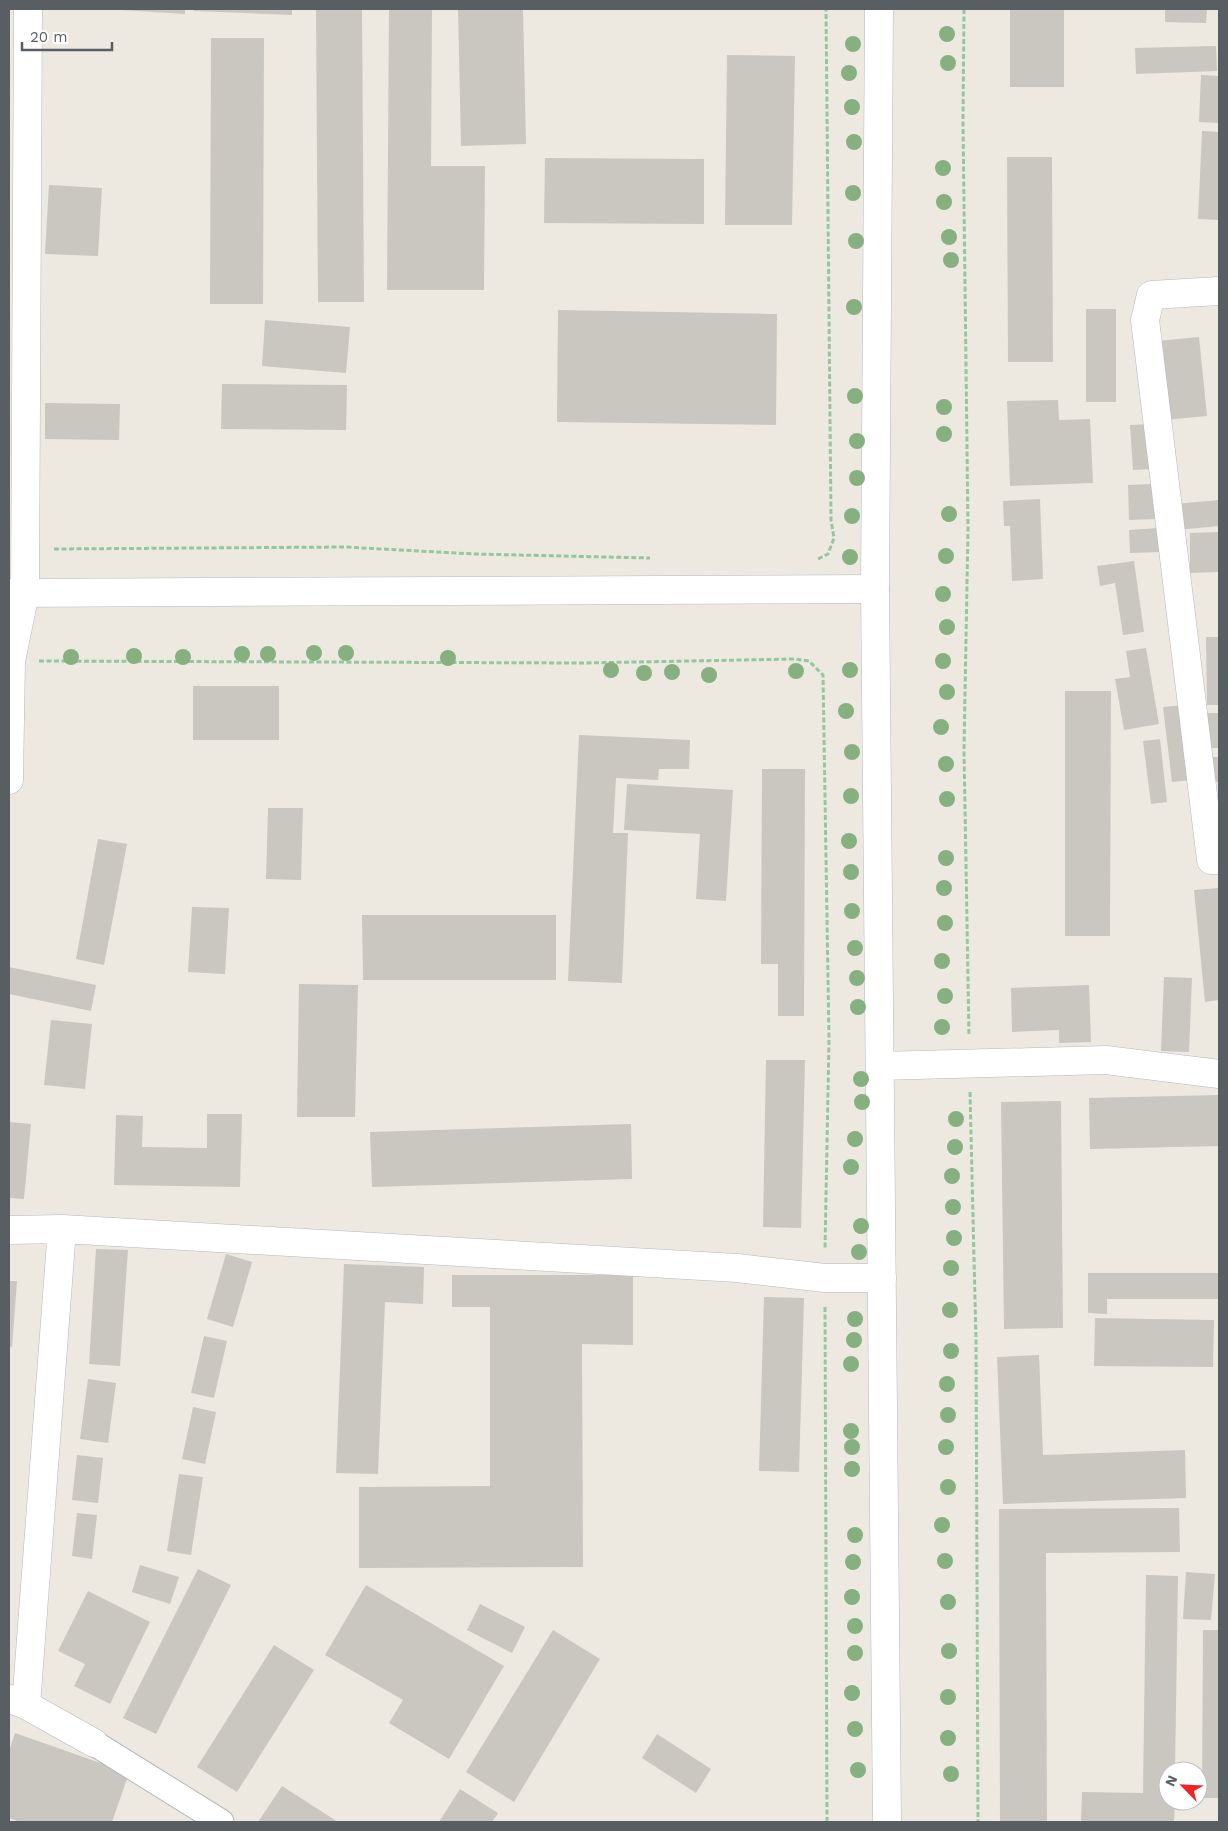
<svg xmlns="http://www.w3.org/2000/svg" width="1228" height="1831" font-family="'Work Sans',sans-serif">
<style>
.building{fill:#cac6c0}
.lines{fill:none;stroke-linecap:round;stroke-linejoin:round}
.pedestrian-casing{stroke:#b4b8bc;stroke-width:27}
.minor-casing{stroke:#b4b8bc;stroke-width:29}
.tertiary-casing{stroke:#b4b8bc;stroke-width:29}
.secondary-casing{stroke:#b4b9be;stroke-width:29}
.path{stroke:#94c79f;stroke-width:3;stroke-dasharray:5 2.5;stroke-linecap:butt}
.pedestrian{stroke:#fff;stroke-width:25}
.minor{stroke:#fff;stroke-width:28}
.tertiary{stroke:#fff;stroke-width:28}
.secondary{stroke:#fff;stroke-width:28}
.tree{fill:#87b080}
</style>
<rect width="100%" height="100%" fill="#ede9e1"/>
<path class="building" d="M121,9H185V14L121,10Z
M194,9H292V15L194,11Z
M316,9H362L364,302H318Z
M389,9H432L431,166H485L484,290H387Z
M458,9H523L526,144L461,146Z
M1010,9H1064V87H1010Z
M1165,9H1207L1206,23L1165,22Z
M211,38H264L263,304H210Z
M1216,46L1217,71L1136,74L1135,48Z
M727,55L795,56L792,225H725Z
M1201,75L1219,76V123L1199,122Z
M1202,131L1219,132V220L1198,219Z
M1007,157H1052L1053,362H1008Z
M545,158L704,159V224L544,223Z
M49,185L102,188L98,256L45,254Z
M1086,309H1116V402H1086Z
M558,310L777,314L776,425L557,422Z
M265,320L350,327L346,373L262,366Z
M1199,337L1207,416L1165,420L1158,341Z
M222,384L347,385L346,430L221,429Z
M1058,400L1059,420L1090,419L1093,483L1010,486L1007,401Z
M45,403L120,404L119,440L45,439Z
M1149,424L1153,469L1133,470L1130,425Z
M1154,484L1156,519L1129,520L1128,485Z
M1040,499L1043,579L1012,581L1010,526H1004L1003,501Z
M1219,500V526L1177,530L1175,504Z
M1158,528L1160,552L1130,553L1129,530Z
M1219,532V572L1190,573V533Z
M1134,561L1144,632L1123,635L1115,583L1100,586L1097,566Z
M1206,637H1219V705H1207Z
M1146,648L1159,724L1124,730L1115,679L1130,677L1126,651Z
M193,686H279V740H193Z
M1065,691H1111L1110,936H1065Z
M1184,705L1192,780L1172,782L1163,707Z
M1204,713H1219V748H1204Z
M579,735L690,740L689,769H659L658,780L616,778L613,833H628L622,983L568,981Z
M1160,739L1167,802L1151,804L1143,741Z
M1210,757H1219V782H1210Z
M762,769H805L804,1016H778V964H761Z
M627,784L733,790L726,901L696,899L700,834L624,830Z
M268,808H303L301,880L266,879Z
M98,839L127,844L104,965L76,959Z
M1219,888V1000L1205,1002L1194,890Z
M192,907L229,908L225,974L188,972Z
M362,915H556V980H363Z
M9,967L96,985L91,1011L9,994Z
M1164,977L1192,978L1189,1052L1161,1051Z
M299,984L358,985L355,1117H297Z
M1089,985L1091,1042L1059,1043V1030L1012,1032L1011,988Z
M51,1020L92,1024L85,1089L44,1085Z
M766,1060H805L801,1228L763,1227Z
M1219,1095V1146L1090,1149L1089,1098Z
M1061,1101L1063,1328L1004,1329L1001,1102Z
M207,1114H242L240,1187L114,1185L116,1115L143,1116L142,1147L207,1148Z
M9,1122L31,1124L24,1199L9,1198Z
M631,1124L632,1179L372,1187L370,1132Z
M96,1249L128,1250L120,1366L89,1364Z
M226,1254L252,1262L233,1327L207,1319Z
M344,1264L424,1267L423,1304L385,1302L378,1474L336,1473Z
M1088,1273H1219V1299H1107V1314L1088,1313Z
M452,1275H633V1345L582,1344L583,1567L359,1568V1487L490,1486V1307H452Z
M9,1281H17L12,1347L9,1346Z
M764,1297L804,1298L799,1472L759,1471Z
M1095,1318L1214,1320L1213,1367L1094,1366Z
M204,1336L227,1341L214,1398L191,1393Z
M1039,1355L1043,1455L1185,1450L1186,1498L1003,1504L997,1357Z
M88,1379L116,1383L108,1443L80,1439Z
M193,1407L216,1412L205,1464L182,1459Z
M77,1455L103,1458L98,1503L72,1500Z
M179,1474L203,1477L191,1555L167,1551Z
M1179,1508L1180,1552L1046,1553L1047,1822H1000L999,1509Z
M77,1513L97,1515L92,1559L72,1556Z
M140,1565L179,1577L170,1604L132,1592Z
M198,1569L231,1585L156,1734L123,1718Z
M1186,1572L1215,1574L1211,1620L1183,1619Z
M1146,1575L1178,1576L1175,1771H1168V1801H1175L1174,1822H1081L1082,1792L1143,1793Z
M366,1585L504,1666L449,1759L389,1723L403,1700L325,1655Z
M88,1591L150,1622L110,1704L74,1686L85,1664L58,1651Z
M480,1604L525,1627L512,1653L467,1630Z
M553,1630L600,1659L514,1802L466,1772Z
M1203,1630H1219V1798H1202Z
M274,1645L314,1670L237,1792L197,1767Z
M15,1733L129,1773L112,1822H20L9,1818V1751Z
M657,1734L711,1769L696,1793L642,1758Z
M282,1786L338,1822H258Z
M460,1789L498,1813L492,1822H439Z"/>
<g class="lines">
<defs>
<path id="pedestrian" d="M94,1743L221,1822"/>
<path id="minor" d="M1219,291L1151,295L1145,320L1211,860H1219
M9,780L11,661L25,593L28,9
M880,1066L1106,1060L1219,1074
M62,1229L737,1268L825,1278H882
M9,1230L62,1229L26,1705
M10,1699L26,1705L94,1743"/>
<path id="tertiary" d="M9,593L875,589"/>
<path id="secondary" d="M879,9L875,589L887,1822"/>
</defs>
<use href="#pedestrian" class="pedestrian-casing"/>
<use href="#minor" class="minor-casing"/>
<use href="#tertiary" class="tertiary-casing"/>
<use href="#secondary" class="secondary-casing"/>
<path class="path" d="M964,9L963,122L968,529L964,750L969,1036
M54,549L345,547L474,554L650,558
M818,559L828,554L834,538L831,520L826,9
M39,661L583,663L795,659L809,661L823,675L829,1040L825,1249
M970,1092L976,1340L978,1822
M825,1307L827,1822"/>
<use href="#pedestrian" class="pedestrian"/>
<use href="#minor" class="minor"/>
<use href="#tertiary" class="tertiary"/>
<use href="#secondary" class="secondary"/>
</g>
<g class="tree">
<circle cx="947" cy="34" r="8"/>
<circle cx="853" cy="44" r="8"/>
<circle cx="948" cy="63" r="8"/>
<circle cx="849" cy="73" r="8"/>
<circle cx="852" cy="107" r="8"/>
<circle cx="854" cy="142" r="8"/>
<circle cx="943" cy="168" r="8"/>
<circle cx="853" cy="193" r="8"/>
<circle cx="944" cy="202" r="8"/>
<circle cx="949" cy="237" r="8"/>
<circle cx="856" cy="241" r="8"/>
<circle cx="951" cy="260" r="8"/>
<circle cx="854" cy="307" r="8"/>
<circle cx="855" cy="396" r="8"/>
<circle cx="944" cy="407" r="8"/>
<circle cx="944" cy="434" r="8"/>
<circle cx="857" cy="441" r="8"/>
<circle cx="857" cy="478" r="8"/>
<circle cx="949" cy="514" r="8"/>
<circle cx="852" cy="516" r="8"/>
<circle cx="946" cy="556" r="8"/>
<circle cx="850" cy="557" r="8"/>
<circle cx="943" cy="594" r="8"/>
<circle cx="947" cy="627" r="8"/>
<circle cx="314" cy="653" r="8"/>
<circle cx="346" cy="653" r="8"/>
<circle cx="242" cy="654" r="8"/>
<circle cx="268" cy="654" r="8"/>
<circle cx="134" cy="656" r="8"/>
<circle cx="71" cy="657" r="8"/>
<circle cx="183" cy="657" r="8"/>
<circle cx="448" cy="658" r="8"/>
<circle cx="943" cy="661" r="8"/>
<circle cx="611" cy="670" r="8"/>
<circle cx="850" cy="670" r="8"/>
<circle cx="796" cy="671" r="8"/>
<circle cx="672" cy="672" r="8"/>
<circle cx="644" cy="673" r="8"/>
<circle cx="709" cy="675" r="8"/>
<circle cx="947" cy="692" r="8"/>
<circle cx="846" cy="711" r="8"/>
<circle cx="941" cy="727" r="8"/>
<circle cx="852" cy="752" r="8"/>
<circle cx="946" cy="764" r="8"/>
<circle cx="851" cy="796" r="8"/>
<circle cx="947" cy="799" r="8"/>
<circle cx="849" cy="841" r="8"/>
<circle cx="946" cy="858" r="8"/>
<circle cx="851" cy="872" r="8"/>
<circle cx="944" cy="888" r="8"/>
<circle cx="852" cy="911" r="8"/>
<circle cx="945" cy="923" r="8"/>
<circle cx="855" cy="948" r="8"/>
<circle cx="942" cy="961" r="8"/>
<circle cx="857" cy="978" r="8"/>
<circle cx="945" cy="996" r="8"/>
<circle cx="858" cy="1007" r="8"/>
<circle cx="942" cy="1027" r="8"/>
<circle cx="861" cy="1079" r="8"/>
<circle cx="862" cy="1102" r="8"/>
<circle cx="956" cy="1119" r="8"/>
<circle cx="855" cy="1139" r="8"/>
<circle cx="955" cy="1147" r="8"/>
<circle cx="851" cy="1167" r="8"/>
<circle cx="952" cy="1176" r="8"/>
<circle cx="953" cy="1207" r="8"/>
<circle cx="861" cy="1226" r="8"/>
<circle cx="954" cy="1238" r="8"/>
<circle cx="859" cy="1252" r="8"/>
<circle cx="951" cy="1268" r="8"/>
<circle cx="950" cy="1310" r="8"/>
<circle cx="855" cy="1319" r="8"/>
<circle cx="854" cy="1340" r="8"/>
<circle cx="951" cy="1351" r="8"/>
<circle cx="851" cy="1364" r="8"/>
<circle cx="947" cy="1384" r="8"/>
<circle cx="948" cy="1415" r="8"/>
<circle cx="851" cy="1431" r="8"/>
<circle cx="852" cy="1447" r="8"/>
<circle cx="946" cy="1447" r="8"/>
<circle cx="852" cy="1469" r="8"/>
<circle cx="948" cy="1487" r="8"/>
<circle cx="942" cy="1525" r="8"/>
<circle cx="855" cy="1535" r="8"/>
<circle cx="945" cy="1561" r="8"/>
<circle cx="853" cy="1562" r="8"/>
<circle cx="852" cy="1597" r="8"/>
<circle cx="948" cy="1602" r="8"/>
<circle cx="855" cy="1626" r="8"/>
<circle cx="949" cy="1651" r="8"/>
<circle cx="855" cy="1653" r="8"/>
<circle cx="852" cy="1693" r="8"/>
<circle cx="948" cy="1697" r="8"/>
<circle cx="855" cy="1729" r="8"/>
<circle cx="948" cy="1738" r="8"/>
<circle cx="858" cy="1770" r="8"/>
<circle cx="951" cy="1774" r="8"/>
</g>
<rect width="1228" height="1831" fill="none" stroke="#595e62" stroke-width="20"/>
<g transform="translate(1183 1786) rotate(294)"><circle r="24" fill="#ffffff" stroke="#bdbfc0"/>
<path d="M0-4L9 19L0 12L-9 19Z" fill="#ef2525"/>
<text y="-8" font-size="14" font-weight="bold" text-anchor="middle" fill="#595e62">N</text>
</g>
<path d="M22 42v8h90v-8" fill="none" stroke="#595e62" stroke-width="2.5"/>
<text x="30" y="42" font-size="15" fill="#595e62" stroke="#ffffff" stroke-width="4" paint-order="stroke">20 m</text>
</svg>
